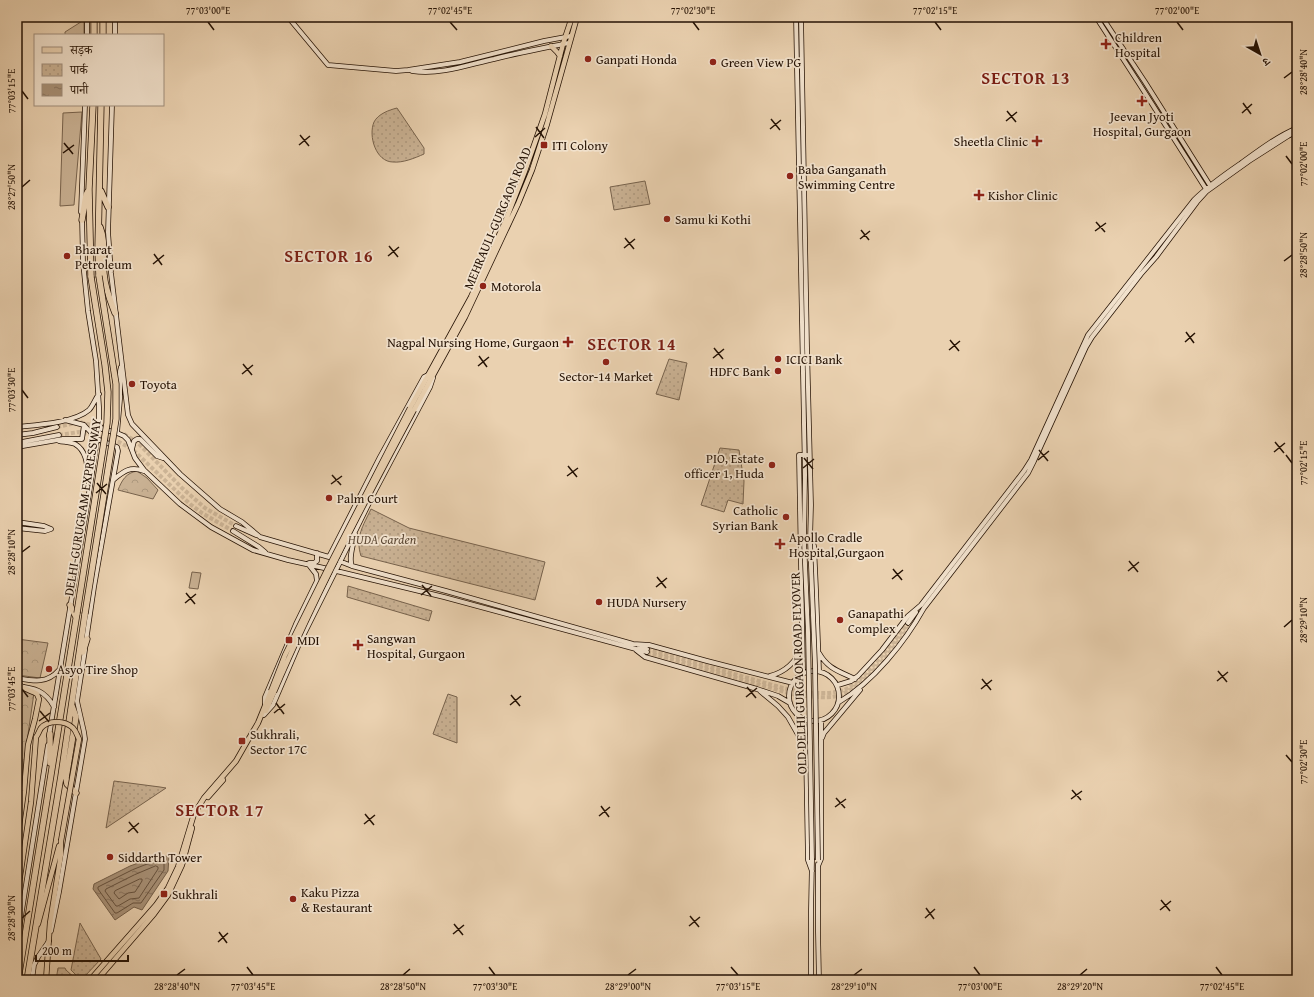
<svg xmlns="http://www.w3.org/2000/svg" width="1314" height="997" font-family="'Gentium Book Plus','Noto Serif Devanagari',serif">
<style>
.green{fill:#c9b193;stroke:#77624c}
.forest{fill:url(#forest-crowns);stroke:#77624c}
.park{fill:url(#park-dots);stroke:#77624c}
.water{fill:url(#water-ripples);stroke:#735e48}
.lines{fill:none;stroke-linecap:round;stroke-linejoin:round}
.shore{stroke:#66513d;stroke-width:1}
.secondary-tunnel{stroke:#ccb496;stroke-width:4;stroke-dasharray:4 2;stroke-linecap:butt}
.secondary-casing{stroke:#251204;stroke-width:5.5}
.primary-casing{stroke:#251204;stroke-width:6}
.highway-casing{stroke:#251204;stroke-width:7}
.secondary{stroke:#f1e1cc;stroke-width:4}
.primary{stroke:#ead1b0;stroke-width:4.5}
.highway{stroke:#ead1b0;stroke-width:5.5}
.secondary-bridge-casing{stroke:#251204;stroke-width:5.5;stroke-linecap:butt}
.primary-bridge-casing{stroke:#251204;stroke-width:6;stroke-linecap:butt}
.highway-bridge-casing{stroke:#251204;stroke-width:7;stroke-linecap:butt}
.secondary-bridge{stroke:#f1e1cc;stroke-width:4}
.primary-bridge{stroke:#ead1b0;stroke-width:4.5}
.highway-bridge{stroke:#ead1b0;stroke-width:5.5}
.ticks{fill:none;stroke:#251204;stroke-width:1.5}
.poi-dot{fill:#8f2418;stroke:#f1e1cc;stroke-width:1.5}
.labels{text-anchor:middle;stroke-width:3.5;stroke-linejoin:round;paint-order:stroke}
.poi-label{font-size:13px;fill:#251204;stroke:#f1e1cc;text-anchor:start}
.street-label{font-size:13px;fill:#251204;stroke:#f1e1cc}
.park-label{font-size:13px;font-style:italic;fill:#5e4a36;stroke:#f1e1cc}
.district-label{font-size:17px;font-weight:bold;letter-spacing:1px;fill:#7a1f14;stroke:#f1e1cc}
.neatline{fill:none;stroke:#251204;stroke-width:1.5}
.ticks-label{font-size:10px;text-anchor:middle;fill:#251204}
</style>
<defs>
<pattern id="forest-crowns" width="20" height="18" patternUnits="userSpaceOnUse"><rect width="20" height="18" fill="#c9b193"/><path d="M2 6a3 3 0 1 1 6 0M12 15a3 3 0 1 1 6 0" fill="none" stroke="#ac977d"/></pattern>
<pattern id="park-dots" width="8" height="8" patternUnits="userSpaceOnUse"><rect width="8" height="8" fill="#c9b193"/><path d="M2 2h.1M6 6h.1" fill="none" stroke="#ac977d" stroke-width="1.8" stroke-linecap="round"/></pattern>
<pattern id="water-ripples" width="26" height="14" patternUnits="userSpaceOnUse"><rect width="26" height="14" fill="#a79076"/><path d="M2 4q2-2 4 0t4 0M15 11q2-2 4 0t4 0" fill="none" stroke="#88745f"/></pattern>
</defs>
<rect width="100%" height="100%" fill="#ead1b0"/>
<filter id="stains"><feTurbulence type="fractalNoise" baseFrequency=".005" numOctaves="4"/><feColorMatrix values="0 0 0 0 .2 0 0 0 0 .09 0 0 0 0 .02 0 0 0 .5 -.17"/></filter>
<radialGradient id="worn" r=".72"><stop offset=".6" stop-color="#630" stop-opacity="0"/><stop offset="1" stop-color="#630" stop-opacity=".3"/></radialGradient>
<path class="green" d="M84,20V35H65V32Z
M82,112L74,205L60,206L63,113Z
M192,572L201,573L198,589L189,588Z"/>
<path class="forest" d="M137,471L147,478L158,490L153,499L118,490C122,480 126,473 137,471Z
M17,639L48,643L40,678L17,675Z
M17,690L34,693L17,810Z"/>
<path class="park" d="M397,108L424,148V154C415,158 403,163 393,162C376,162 368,136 374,122C378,114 389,110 397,108Z
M645,181L650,204L614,210L610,187Z
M669,359L687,363L679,400L656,394Z
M720,448L739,450L744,481L743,504L728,500L724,512L701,505Z
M371,509L409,528L545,562L535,600L361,556C355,537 363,526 371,509Z
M348,586L432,611L429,621L347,597Z
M448,694L457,697V743L433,734Z
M114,781L160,787L166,788L106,828Z
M80,923L101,959L85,976L79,978L71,970Z
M58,968H65L66,970L77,980H56Z"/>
<path class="water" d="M169,856L168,871L142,910L134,907L115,920L93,889L94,884L130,866L155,857Z"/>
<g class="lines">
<path class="shore" d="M155,861H164V870L141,903H133L117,913H115L98,889V887L132,870Z
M156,866L158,867V869L139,898L130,899L118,906H116L105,891L106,889L134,875Z
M140,879H142V881L135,892L128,893L119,899L114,893L115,891Z"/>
<path class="secondary-tunnel" d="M57,427L80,422L102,428
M124,434L137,442L182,488L205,508L236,526
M59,435L79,432L119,442L132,449L190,504L202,513L233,531
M647,649L783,688C801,692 827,696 844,690C862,683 896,639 908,623
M647,652L792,694C805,696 819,698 832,697C861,693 894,647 911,625"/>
<defs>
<path id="secondary" d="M288,17L328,65L396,71L408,70L460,62L544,41L571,36
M796,17L805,474L804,541
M801,17L807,348L811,505L810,541
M1096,17L1140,85L1206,189
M1102,17L1145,82L1211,187
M87,35V17
M115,35V17
M412,71C441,75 467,65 494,59C517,53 540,49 563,44L569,43
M112,105L108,232L111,273L128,415L132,424L180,474L220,509L242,522L260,537L329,557L352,566L446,591L633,644L649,645L707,661L793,683
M81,212L85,105
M82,218L83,262L88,311L96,361L99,407V425L102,429L117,433L120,399V371L121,367
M65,420L84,425
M84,425L97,439L117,447L118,451L94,587L86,641
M17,427C36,425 74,423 89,410C93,406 95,399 99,394
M117,433L124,436L128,440L135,458L144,470L180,504L211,527L253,550L288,560L324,568L444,597L647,652
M17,435L33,433L57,427
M59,441C64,442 70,442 75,444C89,452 87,471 89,485
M17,443L59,435
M17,447L63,439H82L84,425
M132,449L134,441L137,439H140L157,456L163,458
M113,480C124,471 130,466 144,471
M17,522L44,526L51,529
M236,526L256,535
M17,528L45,531L51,529
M233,531L259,547L265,552
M811,538L814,546L816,590L819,671
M329,557L380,457L424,377L428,375
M309,563H314L317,561V553
M352,566C348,558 354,544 355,534
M908,623L916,612
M639,646L647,649
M636,650L645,657L757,689L778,696L790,703
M819,653C828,669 839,671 855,679
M789 696a25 25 0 1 1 50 0a25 25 0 1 1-50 0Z
M803,673L799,455H807
M770,676C785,672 796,662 802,647
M17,678C33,681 47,684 59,670
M838,685L851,681L858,676L882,650L908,616L921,605L1024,471L1031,460L1088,335L1194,200C1208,186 1224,175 1240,164C1258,151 1276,137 1297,128
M17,686C34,688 45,690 54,707
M760,691L778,706L788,717L805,747
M839,702C873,682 905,642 924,608L1028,473L1034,461L1086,347L1092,337L1141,274L1156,257L1197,202L1207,191L1249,161L1288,136L1297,131
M265,704V697L296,624L317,581L316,574L309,565
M264,715L273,705L300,642L340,562L374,493L430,387L433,378
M802,718L805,729L806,749L808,860L812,871
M49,736L89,493L97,439
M822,738L824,733L860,690
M818,864V932L819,980
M818,866L821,859V720
M51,931L59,892L85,739L84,732L77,701L85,650
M17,942L48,745
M32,980L34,965L38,957L49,941
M811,980V910L812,860"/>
<path id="primary" d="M551,46L557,52L560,56
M410,408L471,297L505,222L525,171L545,114L563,44L572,17
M414,410L465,317L518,204L532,170L547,124L577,17
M266,711L274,692
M208,797L223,780
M17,840L24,791L28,745L35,719L39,699L37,694C32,691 26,690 21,686
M17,894L21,870
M38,924L59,846
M46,980L50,923L61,854V841
M90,980L156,905L168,888L178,867L194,814L204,798L236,761L248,740L258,723L271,691
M97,980L154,914L168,895L182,865L192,828"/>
<path id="highway" d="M94,35V17
M103,35V17
M101,191L108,207
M82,220L86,195L88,191
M100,227C106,241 102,258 104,274C105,288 110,300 115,313
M99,276L98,249L101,105
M91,277L89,189L93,105
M70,605L76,617
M83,652L87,639
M72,706L76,717L66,778L67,784L76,793
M50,734V763
M18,980L77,613
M27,980L61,776L85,614"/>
</defs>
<use href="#secondary" class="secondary-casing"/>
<use href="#primary" class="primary-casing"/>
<use href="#highway" class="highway-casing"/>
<use href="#secondary" class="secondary"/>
<use href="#primary" class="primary"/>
<use href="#highway" class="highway"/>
<defs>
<path id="secondary-bridge" d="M804,541L808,632L812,860
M810,541L815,665L818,860"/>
<path id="primary-bridge" d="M271,691L285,655L328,568L410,408
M274,692C315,596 364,503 414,410
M21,870L31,802L36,737C38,735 39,731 41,728C48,720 65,720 73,728C76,731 77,735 79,739L61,841"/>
<path id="highway-bridge" d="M77,613L107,423L108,392L105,365L91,277
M85,614L116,419V384L99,276"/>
</defs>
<use href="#secondary-bridge" class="secondary-bridge-casing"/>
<use href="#primary-bridge" class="primary-bridge-casing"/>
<use href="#highway-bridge" class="highway-bridge-casing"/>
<use href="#secondary-bridge" class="secondary-bridge"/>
<use href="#primary-bridge" class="primary-bridge"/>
<use href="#highway-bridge" class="highway-bridge"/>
</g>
<path class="ticks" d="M208,22L214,30M450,22L457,30M693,22L699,30M935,22L941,30M1177,22L1183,30M1284,78L1292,72M22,91L28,99M1243,103L1251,114M1007,111L1016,122M1242,113L1252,104M771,119L780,130M1006,121L1017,112M536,127L544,138M770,129L781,120M300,135L309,146M535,137L545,128M64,143L73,154M299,145L310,136M63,153L74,145M1286,156L1292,164M22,187L30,180M1096,222L1105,232M861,230L869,240M1095,231L1106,223M625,238L634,249M860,239L870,231M389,246L398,257M624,248L635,239M154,254L162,265M388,256L399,247M1284,261L1292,255M153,264L164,255M1186,332L1194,343M950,340L959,351M1185,342L1195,333M714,348L723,359M949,350L960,341M479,356L487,367M713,358L724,349M243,364L252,375M478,366L489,357M242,374L253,365M22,390L28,398M1275,442L1284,453M1039,450L1048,461M1274,452L1285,443M1286,455L1292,463M804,458L813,469M1038,460L1049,451M568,466L577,477M803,468L814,459M332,475L341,485M567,476L578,468M97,483L106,494M331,484L342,476M96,493L107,484M22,552L30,546M1129,561L1138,572M893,569L902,580M1128,571L1139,562M657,577L666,588M892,579L903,570M422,585L431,596M656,587L667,578M186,593L195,604M421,595L432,586M185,603L196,594M1284,627L1292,620M1218,671L1227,682M982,679L991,690M1217,681L1228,672M747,687L756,698M22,689L28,697M981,689L992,680M511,695L520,706M746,697L757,688M276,703L284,714M510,705L521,696M40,711L49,722M274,713L285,704M39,721L50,713M1286,755L1292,762M1072,790L1081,800M836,798L845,808M1071,799L1082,791M601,806L609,817M835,807L846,799M365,814L374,825M599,816L610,807M129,822L138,833M364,824L375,815M128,832L139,823M1161,900L1170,911M926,908L934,919M1160,910L1171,901M690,916L699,927M22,918L30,911M925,918L935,909M454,924L463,935M689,926L700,917M219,932L227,943M453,934L464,925M218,942L228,933M247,967L253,975M489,967L495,975M731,967L738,975M974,967L980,975M1216,967L1222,975M177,975L185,969M403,975L410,969M628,975L636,969M854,975L862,969M1080,975L1087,969"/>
<g class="poi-dot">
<path d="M1104 38h4v4h4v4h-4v4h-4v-4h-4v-4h4z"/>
<circle cx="588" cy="59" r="4"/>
<circle cx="713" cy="62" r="4"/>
<path d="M1140 95h4v4h4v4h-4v4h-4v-4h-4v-4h4z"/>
<path d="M1035 135h4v4h4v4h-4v4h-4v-4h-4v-4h4z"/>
<rect x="540" y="141" width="8" height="8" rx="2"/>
<circle cx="790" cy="176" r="4"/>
<path d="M977 189h4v4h4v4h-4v4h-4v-4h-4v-4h4z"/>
<circle cx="667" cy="219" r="4"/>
<circle cx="67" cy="256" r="4"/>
<circle cx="483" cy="286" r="4"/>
<path d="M566 336h4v4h4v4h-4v4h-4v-4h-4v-4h4z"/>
<circle cx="778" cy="359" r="4"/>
<circle cx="606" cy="362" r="4"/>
<circle cx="778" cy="371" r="4"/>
<circle cx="132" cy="384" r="4"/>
<circle cx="772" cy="465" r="4"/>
<circle cx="329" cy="498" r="4"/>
<circle cx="786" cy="517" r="4"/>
<path d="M778 538h4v4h4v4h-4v4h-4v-4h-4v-4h4z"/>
<circle cx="599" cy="602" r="4"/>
<circle cx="840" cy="620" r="4"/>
<rect x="285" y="636" width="8" height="8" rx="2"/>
<path d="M356 639h4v4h4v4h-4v4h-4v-4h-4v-4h4z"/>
<circle cx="49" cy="669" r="4"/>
<rect x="238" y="737" width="8" height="8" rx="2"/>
<circle cx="110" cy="857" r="4"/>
<rect x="160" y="890" width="8" height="8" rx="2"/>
<circle cx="293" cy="899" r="4"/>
</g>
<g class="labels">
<g class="poi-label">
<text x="1115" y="42">Children<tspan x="1115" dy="15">Hospital</tspan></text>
<text x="596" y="64">Ganpati Honda</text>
<text x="721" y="67">Green View PG</text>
<text x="1142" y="121" text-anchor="middle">Jeevan Jyoti<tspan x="1142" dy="15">Hospital, Gurgaon</tspan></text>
<text x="1028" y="146" text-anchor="end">Sheetla Clinic</text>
<text x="552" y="150">ITI Colony</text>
<text x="798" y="174">Baba Ganganath<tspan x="798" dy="15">Swimming Centre</tspan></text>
<text x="988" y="200">Kishor Clinic</text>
<text x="675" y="224">Samu ki Kothi</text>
<text x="75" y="254">Bharat<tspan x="75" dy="15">Petroleum</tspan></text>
<text x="491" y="291">Motorola</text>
<text x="559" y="347" text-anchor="end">Nagpal Nursing Home, Gurgaon</text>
<text x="786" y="364">ICICI Bank</text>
<text x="770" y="376" text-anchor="end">HDFC Bank</text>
<text x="606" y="381" text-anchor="middle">Sector-14 Market</text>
<text x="140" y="389">Toyota</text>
<text x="764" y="463" text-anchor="end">PIO, Estate<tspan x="764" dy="15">officer 1, Huda</tspan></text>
<text x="337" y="503">Palm Court</text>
<text x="778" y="515" text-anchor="end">Catholic<tspan x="778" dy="15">Syrian Bank</tspan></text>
<text x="789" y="542">Apollo Cradle<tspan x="789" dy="15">Hospital,Gurgaon</tspan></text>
<text x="607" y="607">HUDA Nursery</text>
<text x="848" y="618">Ganapathi<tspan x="848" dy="15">Complex</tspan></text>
<text x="367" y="643">Sangwan<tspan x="367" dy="15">Hospital, Gurgaon</tspan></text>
<text x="297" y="645">MDI</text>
<text x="57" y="674">Asyo Tire Shop</text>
<text x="250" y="739">Sukhrali,<tspan x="250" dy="15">Sector 17C</tspan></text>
<text x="118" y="862">Siddarth Tower</text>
<text x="301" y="897">Kaku Pizza<tspan x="301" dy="15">&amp; Restaurant</tspan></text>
<text x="172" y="899">Sukhrali</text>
</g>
<g class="street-label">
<text transform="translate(497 218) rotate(-67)" y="5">MEHRAULI-GURGAON ROAD</text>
<text transform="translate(82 507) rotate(-81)" y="5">DELHI-GURUGRAM EXPRESSWAY</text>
<text transform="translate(798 673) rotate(-92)" y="5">OLD DELHI GURGAON ROAD FLYOVER</text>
</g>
<g class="park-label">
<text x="382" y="544">HUDA Garden</text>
</g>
<g class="district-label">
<text x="1026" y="84">SECTOR 13</text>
<text x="329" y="262">SECTOR 16</text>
<text x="632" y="350">SECTOR 14</text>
<text x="220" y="816">SECTOR 17</text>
</g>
</g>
<rect width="1314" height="997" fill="none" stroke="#ead1b0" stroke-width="44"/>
<rect x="34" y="34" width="130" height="72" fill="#f1e1cc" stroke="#9f8e7c"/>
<rect x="42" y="47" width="20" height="6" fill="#ead1b0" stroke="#9f8e7c"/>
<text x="70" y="54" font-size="12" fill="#251204">सड़क</text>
<rect x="42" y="64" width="20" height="12" fill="url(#park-dots)" stroke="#9f8e7c"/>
<text x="70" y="74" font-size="12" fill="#251204">पार्क</text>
<rect x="42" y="84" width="20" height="12" fill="url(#water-ripples)" stroke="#9f8e7c"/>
<text x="70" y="94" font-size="12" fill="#251204">पानी</text>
<g transform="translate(1260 54) rotate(141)" stroke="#f1e1cc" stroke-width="3" paint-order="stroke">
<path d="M0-3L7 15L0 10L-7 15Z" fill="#251204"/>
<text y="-6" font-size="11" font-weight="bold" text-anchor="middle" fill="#251204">उ</text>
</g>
<path d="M36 955v6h92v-6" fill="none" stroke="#251204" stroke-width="2"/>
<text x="42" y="955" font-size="12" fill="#251204" stroke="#f1e1cc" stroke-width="3" paint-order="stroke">200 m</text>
<rect x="22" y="22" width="1270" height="953" class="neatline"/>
<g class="ticks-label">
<text x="208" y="14">77°03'00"E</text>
<text x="450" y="14">77°02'45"E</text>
<text x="693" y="14">77°02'30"E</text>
<text x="935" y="14">77°02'15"E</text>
<text x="1177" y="14">77°02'00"E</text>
<text transform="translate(1303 72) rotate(-90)" y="4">28°28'40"N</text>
<text transform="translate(11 91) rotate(-90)" y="4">77°03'15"E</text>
<text transform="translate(1303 164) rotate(-90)" y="4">77°02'00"E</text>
<text transform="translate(11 187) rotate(-90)" y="4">28°27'50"N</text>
<text transform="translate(1303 255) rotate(-90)" y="4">28°28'50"N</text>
<text transform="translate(11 390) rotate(-90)" y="4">77°03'30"E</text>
<text transform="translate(1303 463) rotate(-90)" y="4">77°02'15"E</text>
<text transform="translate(11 552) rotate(-90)" y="4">28°28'10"N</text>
<text transform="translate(1303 620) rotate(-90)" y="4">28°29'10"N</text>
<text transform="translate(11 689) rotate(-90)" y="4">77°03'45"E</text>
<text transform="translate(1303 762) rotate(-90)" y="4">77°02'30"E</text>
<text transform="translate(11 918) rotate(-90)" y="4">28°28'30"N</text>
<text x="177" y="990">28°28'40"N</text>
<text x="253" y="990">77°03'45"E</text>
<text x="403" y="990">28°28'50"N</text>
<text x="495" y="990">77°03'30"E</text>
<text x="628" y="990">28°29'00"N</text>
<text x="738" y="990">77°03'15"E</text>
<text x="854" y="990">28°29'10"N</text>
<text x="980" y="990">77°03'00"E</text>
<text x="1080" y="990">28°29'20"N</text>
<text x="1222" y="990">77°02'45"E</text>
</g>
<rect width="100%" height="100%" filter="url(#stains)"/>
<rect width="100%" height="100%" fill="url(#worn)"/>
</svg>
